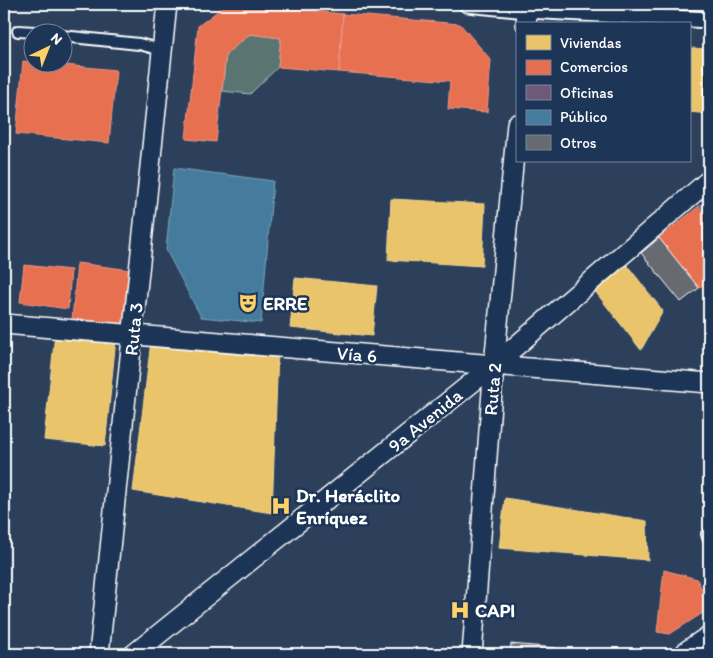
<svg xmlns="http://www.w3.org/2000/svg" width="713" height="658" font-family="Itim,sans-serif">
<style>
.green{fill:#5a7471;stroke:#acbab8}
.homes{fill:#e9c46a;stroke:#f0d697}
.shops{fill:#e76f51;stroke:#ee9a85}
.offices{fill:#6d597a;stroke:#998ba2}
.public{fill:#457b9d;stroke:#7da3ba}
.building{fill:#676a71;stroke:#fff}
.lines{fill:none;stroke-linecap:round;stroke-linejoin:round}
.service-casing{stroke:#fff;stroke-width:14}
.pedestrian-casing{stroke:#fff;stroke-width:19}
.minor-casing{stroke:#fff;stroke-width:22}
.secondary-casing{stroke:#fff;stroke-width:31}
.service{stroke:#1d3557;stroke-width:10}
.pedestrian{stroke:#1d3557;stroke-width:15}
.minor{stroke:#1d3557;stroke-width:19}
.secondary{stroke:#1d3557;stroke-width:28}
.labels{text-anchor:middle;stroke-width:5;stroke-linejoin:round;paint-order:stroke}
.poi-label{font-size:19px;font-weight:bold;fill:#fff;stroke:#1d3557;text-anchor:start}
.street-label{font-size:19px;fill:#fff;stroke:#1d3557}
</style>
<rect width="100%" height="100%" fill="#2c405c"/>
<filter id="ink" filterUnits="userSpaceOnUse"><feTurbulence type="fractalNoise" baseFrequency=".02" numOctaves="2"/><feDisplacementMap in="SourceGraphic" scale="10" xChannelSelector="R" yChannelSelector="G"/><feConvolveMatrix kernelMatrix="1 2 1 2 8 2 1 2 1" color-interpolation-filters="sRGB"/></filter>
<g filter="url(#ink)">
<path class="green" d="M250,34L281,38L278,67L250,94L222,91L226,54Z"/>
<path class="homes" d="M689,48L709,49V114L689,112Z
M391,199L485,204L482,266L388,260Z
M627,265L663,311L641,350L594,290Z
M295,278L377,286L372,336L290,328Z
M55,333L116,339L105,446L44,440Z
M151,341L278,351L272,513L133,491Z
M505,498L647,521L648,560L499,548Z"/>
<path class="shops" d="M227,4H248L343,14L339,72L278,67L281,38L250,34L226,54L216,142L186,139L198,26Z
M343,14L460,24L491,60L487,112L448,109L450,81L339,72Z
M23,61L116,70L109,143L16,134Z
M699,206L709,219V280L699,288L659,238Z
M77,263L131,270L127,327L72,320Z
M24,265L71,270L68,309L20,302Z
M664,570L697,579L709,604V609L670,634L657,632Z"/>
<path class="offices" d="M709,198V219L699,206Z"/>
<path class="public" d="M174,168L273,181L261,323L201,317L166,250Z"/>
<path class="building" d="M659,238L699,288L681,302L641,253Z
M511,644L556,648V654H510Z"/>
<g class="lines">
<defs>
<path id="service" d="M18,31L35,32
M62,36L139,44L162,50
M707,534L709,540"/>
<path id="pedestrian" d="M467,4L527,10L709,20"/>
<path id="minor" d="M526,24L528,4
M4,324L709,383
M99,654L167,4
M134,654L494,365L709,180
M472,654L494,365L517,124"/>
<path id="secondary" d="M690,654L709,641"/>
</defs>
<use href="#service" class="service-casing"/>
<use href="#pedestrian" class="pedestrian-casing"/>
<use href="#minor" class="minor-casing"/>
<use href="#secondary" class="secondary-casing"/>
<use href="#service" class="service"/>
<use href="#pedestrian" class="pedestrian"/>
<use href="#minor" class="minor"/>
<use href="#secondary" class="secondary"/>
</g>
</g>
<defs>
<symbol id="theatre-bare" viewBox="-9 -9 18 18"><path d="M-5-5.5Q0-4 5-5.5V0Q5 5 0 6Q-5 5-5 0ZM-3.3-2.5H-1v1.5H-3.3ZM1-2.5H3.3v1.5H1ZM-2.8 1Q0 5.5 2.8 1Z" fill="#ffd166" stroke="#1d3557" stroke-width="2.5" paint-order="stroke"/></symbol>
<symbol id="hospital-bare" viewBox="-9 -9 18 18"><path d="M-5-5h3v3.5h4V-5h3V5h-3V1.5h-4V5h-3Z" fill="#ffd166" stroke="#1d3557" stroke-width="2.5" paint-order="stroke"/></symbol>
</defs>
<g fill-rule="evenodd">
<use href="#theatre-bare" x="234" y="289" width="28" height="28"/>
<use href="#hospital-bare" x="267" y="492" width="28" height="28"/>
<use href="#hospital-bare" x="446" y="596" width="28" height="28"/>
</g>
<g class="labels">
<g class="poi-label">
<text x="263" y="310">ERRE</text>
<text x="296" y="502">Dr. Heráclito<tspan x="296" dy="22">Enríquez</tspan></text>
<text x="475" y="617">CAPI</text>
</g>
<g class="street-label">
<text transform="translate(133 329) rotate(-84)" y="7">Ruta 3</text>
<text transform="translate(357 354) rotate(5)" y="7">Vía 6</text>
<text transform="translate(492 389) rotate(-85)" y="7">Ruta 2</text>
<text transform="translate(425 420) rotate(-39)" y="7">9a Avenida</text>
</g>
</g>
<rect width="713" height="658" fill="none" stroke="#1d3557" stroke-width="20"/>
<rect x="10" y="10" width="693" height="638" fill="none" stroke="#fff" stroke-width="2" filter="url(#ink)"/>
<rect x="516" y="22" width="175" height="140" fill="#1d3557" stroke="#77869a"/>
<rect x="526" y="35" width="25" height="15" fill="#e9c46a" stroke="#77869a"/>
<text x="560" y="48" font-size="15" fill="#ffffff">Viviendas</text>
<rect x="526" y="60" width="25" height="15" fill="#e76f51" stroke="#77869a"/>
<text x="560" y="72" font-size="15" fill="#ffffff">Comercios</text>
<rect x="526" y="85" width="25" height="15" fill="#6d597a" stroke="#77869a"/>
<text x="560" y="98" font-size="15" fill="#ffffff">Oficinas</text>
<rect x="526" y="110" width="25" height="15" fill="#457b9d" stroke="#77869a"/>
<text x="560" y="122" font-size="15" fill="#ffffff">Público</text>
<rect x="526" y="135" width="25" height="15" fill="#676a71" stroke="#77869a"/>
<text x="560" y="148" font-size="15" fill="#ffffff">Otros</text>
<g transform="translate(48 48) rotate(43)"><circle r="24" fill="#1d3557" stroke="#77869a"/>
<path d="M0-4L9 19L0 12L-9 19Z" fill="#ffd166"/>
<text y="-8" font-size="14" font-weight="bold" text-anchor="middle" fill="#ffffff">N</text>
</g>
</svg>
